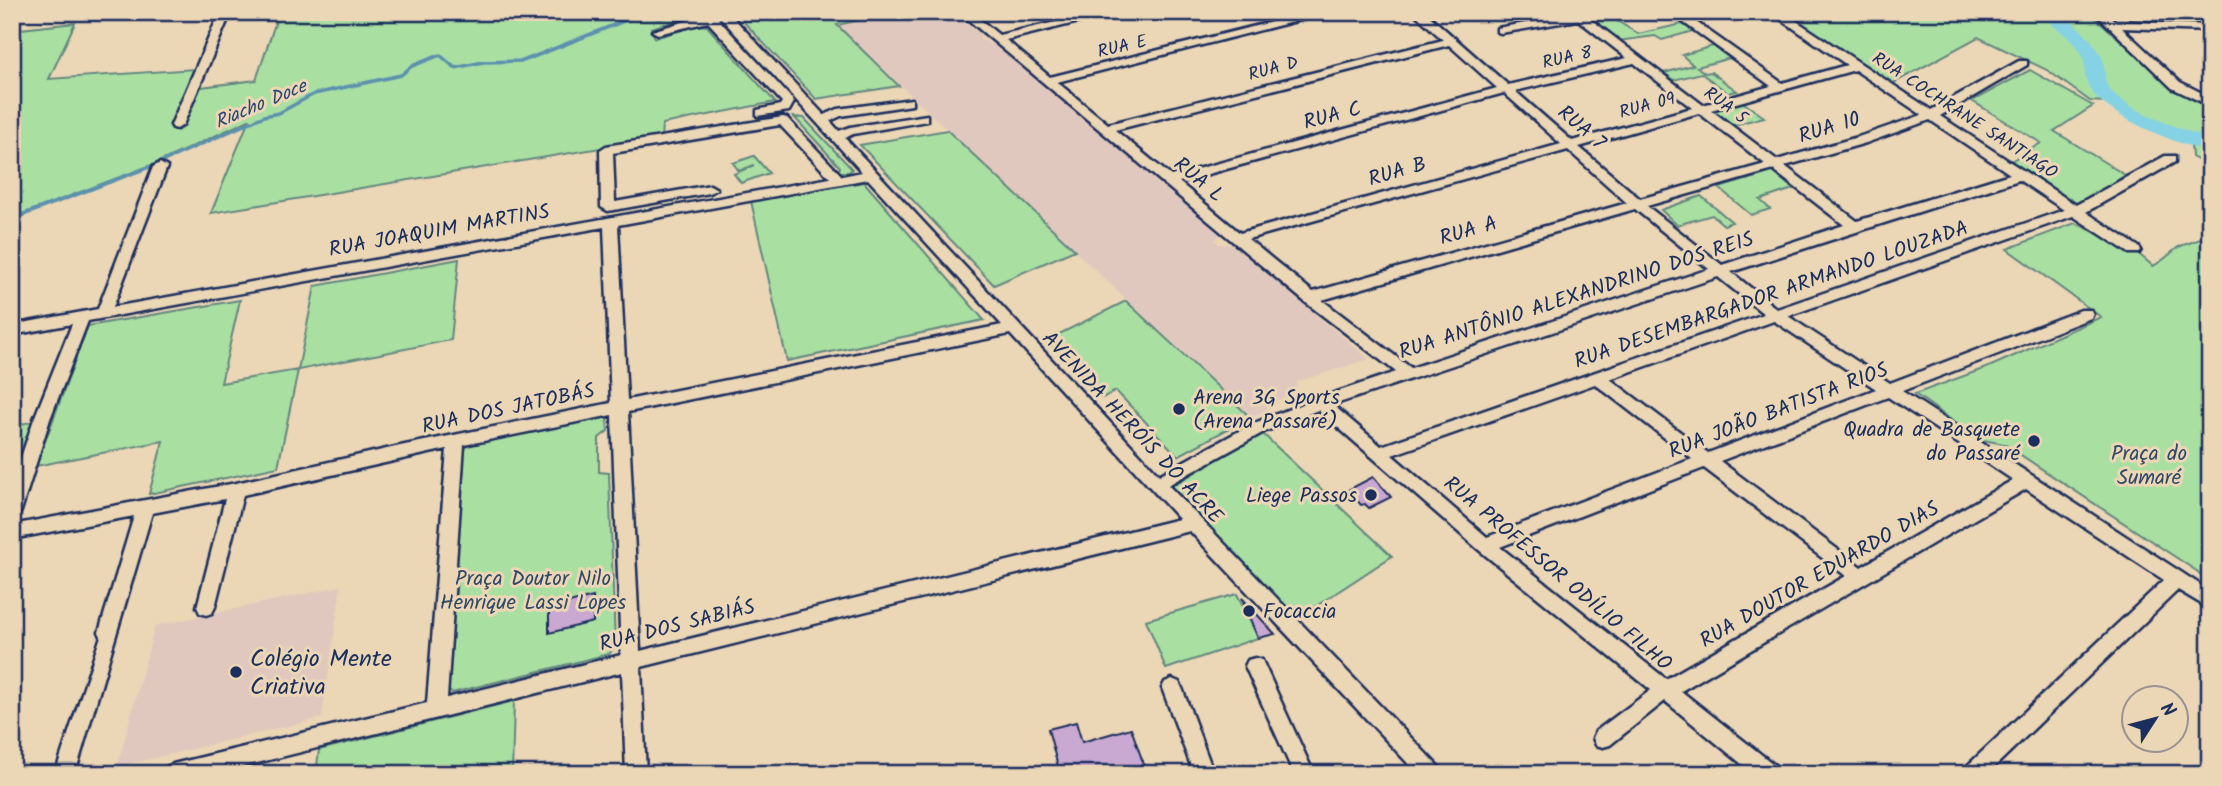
<svg xmlns="http://www.w3.org/2000/svg" width="2222" height="786" font-family="Kalam,sans-serif">
<style>
.built{fill:#e1c8be}
.green{fill:#aadfa2;stroke:#628780;stroke-width:2}
.lines{fill:none;stroke-linecap:round;stroke-linejoin:round}
.stream-far1{stroke:#5b91af;stroke-width:3.5}
.stream{stroke:#5b91af;stroke-width:4.5}
.river{fill:#85d2e5;fill-rule:evenodd}
.building{fill:#c9a8d2;stroke:#1b2f5e;stroke-width:2}
.street-casing{stroke:#1b2f5e;stroke-width:5}
.street{fill:#ebd6b5;fill-rule:evenodd}
.poi-dot{fill:#1b2f5e;stroke:#ebd6b5;stroke-width:2.5}
.labels{text-anchor:middle;stroke-width:6;stroke-linejoin:round;paint-order:stroke}
.far-street-label{font-size:18px;fill:#1b2f5e;stroke:#ebd6b5}
.far-water-label{font-size:19px;font-style:italic;fill:#2b4772;stroke:#ebd6b5}
.street-label{font-size:21px;fill:#1b2f5e;stroke:#ebd6b5}
.poi-label{font-size:21px;fill:#1b2f5e;stroke:#ebd6b5;text-anchor:start}
.park-label{font-size:21px;fill:#304968;stroke:#ebd6b5}
.near-poi-label{font-size:24px;fill:#1b2f5e;stroke:#ebd6b5;text-anchor:start}
</style>
<rect width="100%" height="100%" fill="#ebd6b5"/>
<filter id="ink" filterUnits="userSpaceOnUse"><feTurbulence type="fractalNoise" baseFrequency=".0143" numOctaves="2"/><feDisplacementMap in="SourceGraphic" scale="14" xChannelSelector="R" yChannelSelector="G"/><feConvolveMatrix kernelMatrix="1 2 1 2 8 2 1 2 1" color-interpolation-filters="sRGB"/></filter>
<g filter="url(#ink)">
<path class="built" d="M897,12H955L981,35L979,39L992,44L1012,60L1222,234L1215,240L1219,244L1234,245L1369,359L1296,382L1297,387L1290,389L1294,395L1269,403L1266,411L1250,417L837,25Z
M341,586L322,718L117,767L155,626Z"/>
<path class="green" d="M279,12H689V17L651,28L655,38L699,25L707,26L775,102L662,124L661,138L211,213L249,120L157,163L12,218V30L75,23L49,79L195,69L193,88L256,80Z
M759,12H897L837,25L899,86L816,99L741,19Z
M1780,12H2089L2178,92L2210,104V167L2192,157L2191,145L2106,102L2090,101L2047,70L1978,37L1890,85Z
M1598,15L1614,19L1638,34L1682,24L1693,31L1662,40L1655,36L1618,41L1590,20Z
M1713,46L1730,58L1697,67L1705,73L1711,72L1737,91L1728,93L1701,73L1674,80L1664,73L1693,65L1682,55Z
M2030,70L2093,106L2054,131L2125,175L2082,207L2011,161L2041,143L1972,101Z
M1741,101L1764,117L1730,126L1712,114L1711,110Z
M794,117L804,118L852,169L849,172H838L840,167Z
M947,130L1075,250L994,285L860,145Z
M754,156L769,173L741,183L734,174L754,165L739,171L733,163Z
M1773,172L1793,189L1760,200L1770,209L1751,215L1719,188Z
M864,182L984,320L787,361L751,201Z
M1701,196L1732,222L1724,225L1712,215L1677,225L1661,210Z
M2210,207V584L2198,572L2004,444L1978,439L1915,394L1991,366L2101,317L2007,249L2075,223L2134,250L2153,266C2165,260 2168,255 2177,248C2185,243 2197,242 2205,236L2202,211Z
M459,259L451,340L298,370L278,467L149,494L163,441L36,466L88,326L240,300L221,383L298,370L315,286Z
M1126,301L1250,417L1178,456L1116,391L1102,398L1047,340Z
M600,415L607,419L608,431L599,438V472L609,473L615,646L609,654L452,693L444,688L464,450L470,443Z
M35,421L12,488V426Z
M1262,433L1392,556L1295,620L1170,487Z
M1237,594L1258,638L1166,669L1146,620Z
M514,701L512,774H316L319,750Z"/>
<g class="lines">
<path class="stream-far1" d="M33,211L157,164L264,116L279,113L314,94L401,75L412,66L440,55L455,68L483,62L523,61L639,15L660,18L681,12"/>
<path class="stream" d="M12,219L38,209"/>
<path class="river" d="M2039,12H2059C2076,25 2095,40 2103,60C2106,69 2103,79 2108,87C2125,111 2182,129 2210,139V152C2178,144 2102,116 2088,85C2082,73 2088,62 2079,49C2068,34 2051,26 2039,12Z"/>
</g>
<path class="building" d="M1373,477L1391,497L1369,508L1365,504L1361,505L1348,490Z
M593,597V622L549,633V608Z
M1242,598L1275,634L1258,638Z
M1076,722L1082,742L1131,728L1147,774H1060L1048,729Z"/>
<g class="lines">
<defs>
<path id="street" d="M220,12H231L183,125L177,129L173,128L171,125Z
M700,12H728L824,115L838,109L912,99V105L841,116L830,121L839,131L850,127L927,115V121L853,134L845,138L1159,475L1252,424L1307,402L1396,372L1305,302L959,12H971L999,35L1099,12H1120L1006,40L1050,77L1312,12H1332L1057,82L1108,124L1443,40L1413,12H1425L1508,85L1627,58L1578,20L1501,33L1497,32V28L1571,15L1569,12H1612L1589,18L1703,105L1771,86L1669,12H1682L1782,83L1847,65L1770,12H1783L1931,110L2019,61H2027V65L1940,116L2076,205L2165,156H2175V162L2086,212L2139,247L2141,250L2139,253H2129L2073,216L1788,316L1890,383L2081,310H2091L2093,314L2091,318L1902,391L2210,591V609L2178,590L1987,774H1963L1966,767L2164,580L2026,489L1681,691L1777,767L1780,774H1754L1665,701L1610,745L1603,747L1596,745L1593,738L1596,731L1651,690L1479,550L1318,410L1264,432L1168,485L1439,767L1442,774H1418L1190,531L641,667L646,774H626L622,672L213,774H163L166,767L173,764L427,703L447,449L243,495L215,607L212,613L206,615L200,613L197,607L225,499L152,513L75,774H55L101,636L99,632L134,516L12,539V525L236,483L400,446L611,403L604,227L88,321L50,419L21,511L18,516L12,518V484L34,419L72,324L12,335V325L98,309L153,167L160,163L167,167L113,307L830,178L780,125L613,153L615,202L710,185L717,189L710,193L608,211L601,207L600,150L606,146L783,117L787,118L842,176L862,172L721,18L718,19L792,99L794,102L789,111L757,116V110L780,105L782,102L708,22L658,34L652,31L703,16ZM1449,45L1497,88L1171,176L1115,130ZM1634,63L1692,108L1572,141L1515,91ZM1855,70L1922,115L1858,137L1777,160L1711,110ZM1504,93L1561,144L1240,233L1179,182ZM1699,113L1765,164L1640,199L1579,147ZM1930,120L2010,174L1857,221L1785,166L1866,143ZM1568,150L1627,203L1313,292L1248,239ZM1773,170L1844,225L1722,265L1647,206ZM868,179L1002,325L627,400L618,225ZM2019,180L2064,210L1777,309L1731,272ZM1635,209L1709,269L1411,368L1322,300ZM1718,277L1764,314L1381,446L1333,405ZM1774,321L1876,389L1708,453L1610,379ZM1010,334L1179,519L640,651L628,412ZM1595,384L1692,459L1487,537L1392,455ZM1888,397L2013,480L1861,567L1720,461ZM612,415L621,655L447,698L464,445ZM1704,468L1846,576L1666,679L1500,547Z
M2094,12H2106L2115,21L2210,25V31L2122,28L2180,82L2210,97V106L2172,88Z
M1255,658L1262,660L1314,774H1294L1245,666L1248,660Z
M1172,679L1179,682L1182,688L1214,774H1194L1162,688L1165,682Z"/>
</defs>
<use href="#street" class="street-casing"/>
<use href="#street" class="street"/>
</g>
</g>
<g class="poi-dot">
<circle cx="1179" cy="409" r="7"/>
<circle cx="2034" cy="441" r="7"/>
<circle cx="1371" cy="495" r="7"/>
<circle cx="1249" cy="611" r="7"/>
<circle cx="236" cy="672" r="7"/>
</g>
<g class="labels">
<g class="far-street-label">
<text transform="translate(1122 46) rotate(-13)" y="6">RUA E</text>
<text transform="translate(1567 57) rotate(-13)" y="6">RUA 8</text>
<text transform="translate(1273 68) rotate(-15)" y="6">RUA D</text>
<text transform="translate(1647 105) rotate(-15)" y="6">RUA 09</text>
<text transform="translate(1726 105) rotate(37)" y="6">RUA 5</text>
<text transform="translate(1965 115) rotate(33)" y="6">RUA COCHRANE SANTIAGO</text>
</g>
<g class="far-water-label">
<text transform="translate(260 103) rotate(-23)" y="7">Riacho Doce</text>
</g>
<g class="street-label">
<text transform="translate(1332 115) rotate(-15)" y="7">RUA C</text>
<text transform="translate(1582 127) rotate(41)" y="7">RUA 7</text>
<text transform="translate(1829 127) rotate(-17)" y="7">RUA 10</text>
<text transform="translate(1397 171) rotate(-16)" y="7">RUA B</text>
<text transform="translate(1199 179) rotate(40)" y="7">RUA L</text>
<text transform="translate(439 230) rotate(-10)" y="7">RUA JOAQUIM MARTINS</text>
<text transform="translate(1468 230) rotate(-16)" y="7">RUA A</text>
<text transform="translate(1771 294) rotate(-19)" y="7">RUA DESEMBARGADOR ARMANDO LOUZADA</text>
<text transform="translate(1576 295) rotate(-18)" y="7">RUA ANTÔNIO ALEXANDRINO DOS REIS</text>
<text transform="translate(508 408) rotate(-12)" y="7">RUA DOS JATOBÁS</text>
<text transform="translate(1778 410) rotate(-21)" y="7">RUA JOÃO BATISTA RIOS</text>
<text transform="translate(1133 427) rotate(47)" y="7">AVENIDA HERÓIS DO ACRE</text>
<text transform="translate(1558 573) rotate(40)" y="7">RUA PROFESSOR ODÍLIO FILHO</text>
<text transform="translate(1819 574) rotate(-30)" y="7">RUA DOUTOR EDUARDO DIAS</text>
<text transform="translate(677 625) rotate(-14)" y="7">RUA DOS SABIÁS</text>
</g>
<g class="poi-label">
<text x="1193" y="404">Arena 3G Sports<tspan x="1193" dy="24">(Arena Passaré)</tspan></text>
<text x="2020" y="436" text-anchor="end">Quadra de Basquete<tspan x="2020" dy="24">do Passaré</tspan></text>
<text x="1357" y="502" text-anchor="end">Liege Passos</text>
<text x="1263" y="618">Focaccia</text>
</g>
<g class="park-label">
<text x="2149" y="460">Praça do<tspan x="2149" dy="24">Sumaré</tspan></text>
<text x="533" y="585">Praça Doutor Nilo<tspan x="533" dy="24">Henrique Lassi Lopes</tspan></text>
</g>
<g class="near-poi-label">
<text x="250" y="666">Colégio Mente<tspan x="250" dy="28">Criativa</tspan></text>
</g>
</g>
<rect width="2222" height="786" fill="none" stroke="#ebd6b5" stroke-width="42"/>
<rect x="21" y="21" width="2180" height="744" fill="none" stroke="#1b2f5e" stroke-width="2.5" filter="url(#ink)"/>
<g transform="translate(2155 719) rotate(54)"><circle r="33" fill="#ebd6b5" stroke="#989392" stroke-width="2"/>
<path d="M0-5L12 26L0 18L-12 26Z" fill="#1b2f5e"/>
<text y="-10" font-size="19" font-weight="bold" text-anchor="middle" fill="#1b2f5e">N</text>
</g>
</svg>
